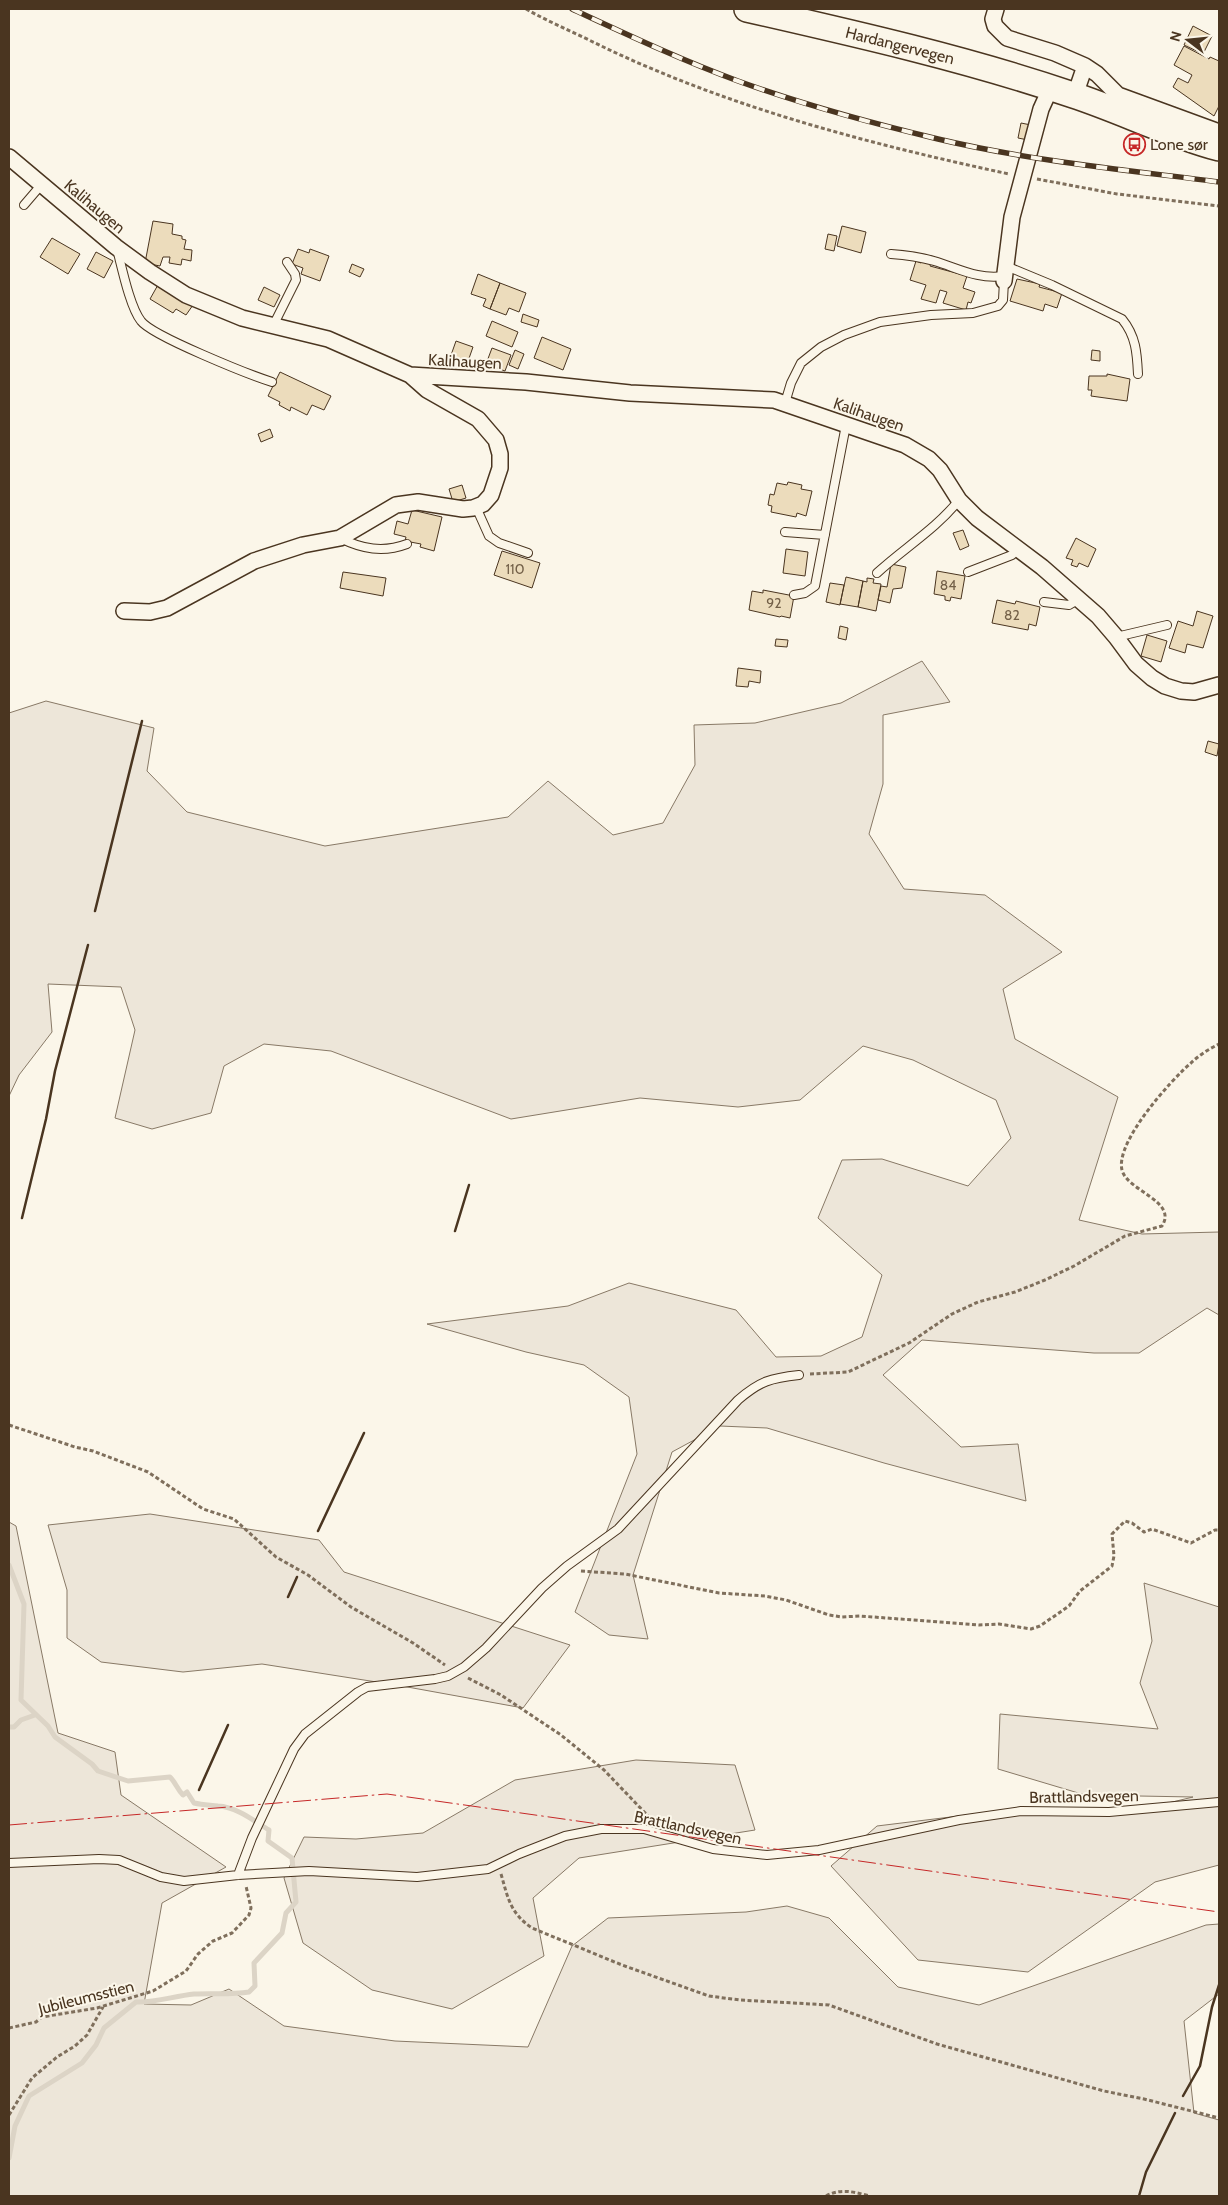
<svg xmlns="http://www.w3.org/2000/svg" width="1228" height="2205" font-family="Cabin,sans-serif">
<style>
.green{fill:#ede6d9;stroke:#887966}
.lines{fill:none;stroke-linecap:round;stroke-linejoin:round}
.stream{stroke:#dcd4c6;stroke-width:5}
.building{fill:#ecdcbc;stroke:#4a3520}
.lane-casing{stroke:#4a3520;stroke-width:10}
.street-casing{stroke:#4a3520;stroke-width:18}
.primary-casing{stroke:#4a3520;stroke-width:28}
.path{stroke:#7f6f5c;stroke-width:3;stroke-dasharray:4 2.5;stroke-linecap:butt}
.lane{stroke:#fbf6e9;stroke-width:8}
.street{stroke:#fbf6e9;stroke-width:15}
.primary{stroke:#fbf6e9;stroke-width:25}
.rail-casing{stroke:#4a3520;stroke-width:5.5}
.rail{stroke:#fbf6e9;stroke-width:4;stroke-dasharray:11;stroke-linecap:butt}
.wall{stroke:#4a3520;stroke-width:2.5}
.power{stroke:#c62828;stroke-width:1;stroke-dasharray:18 4 2.5 4;stroke-linecap:butt}
.labels{text-anchor:middle;stroke-width:4;stroke-linejoin:round;paint-order:stroke}
.number-label{font-size:14px;fill:#725f47}
.street-label{font-size:16px;fill:#4a3520;stroke:#fbf6e9}
.poi-label{font-size:16px;fill:#4a3520;stroke:#fbf6e9;text-anchor:start}
</style>
<rect width="100%" height="100%" fill="#fbf6e9"/>
<path class="green" d="M922,661L950,702L883,715V784L869,834L904,889L985,895L1062,952L1003,989L1015,1039L1118,1097L1079,1220L1142,1234L1219,1232V1315L1207,1308L1139,1353H1094L922,1340L883,1375L961,1447L1018,1444L1026,1501L884,1463L767,1428L720,1426L672,1452L633,1575L648,1639L609,1635L575,1612L637,1454L629,1397L584,1365L526,1352L427,1324L568,1306L629,1283L736,1310L776,1357L821,1356L862,1337L882,1275L818,1218L842,1160L882,1159L968,1186L1011,1138L996,1100L913,1060L863,1046L800,1100L738,1107L640,1098L511,1119L331,1051L264,1044L224,1066L211,1113L152,1129L115,1118L135,1030L121,987L48,984L52,1032L19,1075L9,1096V713L46,701L154,728L147,771L187,812L325,846L508,817L548,781L613,835L663,823L695,765L694,725L755,723L841,703Z
M150,1514L319,1540L344,1572L570,1645L523,1708L402,1686L262,1664L183,1672L101,1662L67,1638V1590L48,1525Z
M9,1522L16,1526L58,1733L115,1752L121,1795L226,1867L162,1903L144,2004L191,2005L229,1989L284,2026L395,2041L528,2047L572,1946L608,1918L746,1912L787,1906L829,1918L898,1987L979,2005L1206,1925L1219,1924V1994L1184,2021L1194,2113L1219,2120V2196H9Z
M1144,1583L1219,1607V1865L1155,1882L1028,1972L918,1960L831,1866L877,1826L975,1814H1123L1193,1797L1085,1795L998,1769L1000,1714L1158,1729L1140,1683L1152,1641Z
M636,1760L735,1765L755,1830L579,1858L533,1898L544,1956L452,2009L372,1990L303,1943L284,1878L304,1837L356,1839L423,1833L515,1780Z"/>
<g class="lines">
<path class="stream" d="M9,1565L24,1604L21,1700L48,1726L55,1737L92,1764L98,1771L128,1781L170,1777C176,1783 177,1789 183,1795L187,1792L194,1803C203,1805 210,1805 218,1806C237,1807 254,1821 269,1830L268,1841L292,1858L296,1902L286,1913L282,1933L254,1963L255,1986L249,1992C231,1995 213,1993 194,1994C174,1996 155,2003 136,2002L104,2028L96,2045L82,2063L29,2096L15,2126L9,2158
M9,1727H14L21,1720L35,1715"/>
</g>
<path class="building" d="M1193,26L1212,36L1203,54L1184,45Z
M1184,46L1209,59L1210,57L1219,61V106L1214,116L1173,87L1178,78L1188,83L1192,75L1174,65Z
M1021,123L1031,125L1028,140L1018,138Z
M153,221L173,224L172,234L182,236V239L186,240L184,249L192,250L191,261L182,259L181,265L169,263L170,257H163L160,266L145,263Z
M842,226L866,232L861,253L837,246Z
M828,234L837,236L834,251L825,249Z
M52,238L80,254L68,274L40,257Z
M298,249L309,253L310,249L329,256L320,281L301,274L303,268L292,264Z
M96,252L113,261L104,278L87,269Z
M922,260L931,263L930,266L967,276L963,288L975,292L971,303L968,302L966,310L943,303L947,292L940,290L936,303L921,299L926,285L910,280L916,261L921,263Z
M352,264L364,269L360,277L349,272Z
M478,274L500,283L490,309L483,306L486,299L471,294Z
M1017,279L1040,284L1039,287L1062,293L1057,308L1045,304L1043,311L1010,301Z
M159,283L193,305L186,315L176,309L173,313L150,299Z
M500,283L526,293L519,312L509,308L506,315L490,309Z
M264,287L280,295L274,307L258,300Z
M523,314L539,320L537,327L521,322Z
M492,321L518,332L512,347L486,336Z
M542,337L571,349L563,370L534,358Z
M456,341L473,347L467,364L450,358Z
M492,348L511,355L505,371L486,364Z
M515,350L524,354L518,369L509,365Z
M1092,350L1100,351V361L1091,360Z
M280,372L331,396L324,410L312,405L307,415L291,407L290,411L279,405L280,402L268,396Z
M1107,374L1130,379L1127,401L1091,396L1092,390H1088L1089,376H1107Z
M270,429L273,437L261,442L258,434Z
M788,482L802,485L801,489L812,491L806,516L797,513L796,517L771,512L772,506L768,505L770,494L774,495L777,483L787,485Z
M462,485L466,498L453,502L449,489Z
M412,510L442,517L434,551L420,547L421,544L405,541L406,537L394,534L397,521L408,524Z
M963,530L969,546L960,550L953,533Z
M1076,538L1096,549L1088,567L1079,563L1077,567L1071,565L1073,560L1066,558Z
M786,549L808,552L805,576L783,573Z
M502,551L540,563L532,588L494,575Z
M891,564L906,567L902,588L893,589L890,603L878,600L881,586L887,587Z
M937,571L965,576L961,599L951,597L950,601L945,600V596L934,594Z
M343,572L386,578L383,596L340,588Z
M846,577L863,581L858,607L840,604Z
M867,578L874,579L873,583L881,584L876,611L858,607L863,581L867,582Z
M830,583L844,585L840,605L826,602Z
M763,590L794,596L790,618L781,616L780,617L749,610L752,591L763,593Z
M997,600L1015,604L1016,601L1040,607L1036,626L1029,624L1028,630L992,623Z
M1197,611L1213,616L1203,648L1187,644L1185,653L1169,648L1178,621L1193,626Z
M840,626L848,628L846,640L838,638Z
M1147,635L1167,641L1161,662L1141,656Z
M776,639L788,640L787,647L775,646Z
M738,668L761,671L760,683L749,681L748,687L736,686Z
M1208,741L1219,744L1217,756L1205,752Z"/>
<g class="lines">
<defs>
<path id="lane" d="M24,205L42,184
M117,249C122,268 130,307 141,321C152,336 250,375 272,382
M891,254C906,255 920,257 934,261C958,268 978,280 1004,276
M1006,266L1052,285L1122,319C1136,336 1137,353 1138,374
M273,326L296,280L295,274L287,262
M785,403L791,383L801,363L821,347L844,335L880,322L931,315L973,313L998,306L1003,300L1004,281
M476,507L489,536L499,543L528,553
M785,532L825,535
M340,538C362,549 383,553 407,544
M968,572L1012,555L1018,549
M877,573C904,548 936,529 959,500
M794,595L805,593L815,586L846,425
M1044,602L1069,605L1079,599
M1116,637L1167,625
M9,1863L99,1859L119,1860L161,1877L184,1881L238,1875L309,1871L417,1877L488,1869L519,1854L565,1836L601,1829H644L713,1849L767,1855L819,1850L959,1820L1021,1811L1109,1812L1219,1802
M238,1875L252,1838L294,1749L305,1734L358,1692L367,1687L435,1679L448,1676L464,1667L486,1648L542,1588L567,1566L618,1529L738,1400C760,1381 771,1378 799,1375"/>
<path id="street" d="M996,9L993,19L995,26L1007,38L1055,53L1085,66
M1075,95L1085,66L1097,74L1118,95L1219,132
M9,157L116,247L150,272L186,295L242,318L328,339L410,375L526,382L630,393L774,400L905,445L929,459L940,470L959,500L977,518L1042,567L1098,616L1116,637L1136,664L1152,678L1165,686L1181,691L1194,692L1219,685
M1004,281L1012,217L1041,109L1051,87
M124,611L150,612L167,608L254,561L303,545L340,538L396,505L418,502L463,509L473,508L483,504L491,495L500,468V454L496,440L478,419L427,390L410,375"/>
<path id="primary" d="M747,9C857,34 967,59 1073,95C1122,111 1169,135 1219,148"/>
</defs>
<use href="#lane" class="lane-casing"/>
<use href="#street" class="street-casing"/>
<use href="#primary" class="primary-casing"/>
<path class="path" d="M526,9C547,21 569,30 591,41C723,106 865,143 1009,174
M1037,179L1117,194L1219,206
M810,1374L848,1372L909,1343L952,1314L978,1302L1015,1292L1045,1280L1074,1266L1125,1236L1162,1226C1178,1201 1127,1191 1122,1170C1115,1142 1171,1080 1191,1063C1199,1055 1209,1049 1219,1044
M9,1425L75,1447L93,1451L148,1472L203,1509L234,1519L276,1557L308,1575L351,1607L413,1643L445,1665
M581,1571L625,1574L719,1593L765,1596L786,1600L829,1615L842,1617L860,1616L979,1625L999,1624L1031,1629L1040,1626L1069,1606L1080,1591L1112,1566L1114,1556L1112,1534L1125,1521L1132,1523L1144,1532L1152,1529L1191,1543L1215,1530H1219
M468,1678L501,1695L561,1735L604,1770L650,1818
M501,1874C508,1898 510,1913 532,1928L622,1965L709,1996L740,2000L829,2005L937,2044L1104,2091L1144,2099L1219,2118
M9,2028L36,2022L42,2017L97,2008L153,1991L186,1971L198,1954L213,1941L232,1933L249,1915L251,1908L246,1886
M9,2115L32,2078L57,2057L75,2046L87,2035L103,2007
M826,2196C841,2188 854,2192 870,2196"/>
<use href="#lane" class="lane"/>
<use href="#street" class="street"/>
<use href="#primary" class="primary"/>
<defs>
<path id="rail" d="M572,9C626,34 681,60 738,81C804,105 871,123 938,139C1031,161 1126,170 1219,182"/>
</defs>
<use href="#rail" class="rail-casing"/>
<use href="#rail" class="rail"/>
<path class="wall" d="M95,911L142,721
M22,1218L46,1119L55,1071L88,945
M455,1231L469,1185
M318,1531L364,1433
M288,1597L297,1577
M199,1790L228,1725
M1183,2096L1200,2066L1212,2007L1219,1985
M1139,2196L1146,2172L1175,2113"/>
<path class="power" d="M9,1825L387,1794L1219,1912"/>
</g>
<defs>
<symbol id="bus-ring" viewBox="-11 -11 22 22"><circle r="9.5" fill="#fbf6e9" stroke="#c62828" stroke-width="1.5"/><path d="M-5-6H5V4H4V6H2V4H-2V6H-4V4H-5ZM-3.5-4V0h7V-4ZM-3.5 1.2v1.5H-2V1.2ZM2 1.2v1.5H3.5V1.2Z" fill="#c62828"/></symbol>
</defs>
<g fill-rule="evenodd">
<use href="#bus-ring" x="1122" y="132" width="25" height="25"/>
</g>
<g class="labels">
<g class="number-label">
<text x="515" y="574">110</text>
<text x="948" y="590">84</text>
<text x="774" y="608">92</text>
<text x="1012" y="620">82</text>
</g>
<g class="street-label">
<text transform="translate(900 45) rotate(14)" y="6">Hardangervegen</text>
<text transform="translate(95 206) rotate(40)" y="6">Kalihaugen</text>
<text transform="translate(465 361) rotate(3)" y="6">Kalihaugen</text>
<text transform="translate(869 414) rotate(19)" y="6">Kalihaugen</text>
<text transform="translate(1084 1796) rotate(-1)" y="6">Brattlandsvegen</text>
<text transform="translate(688 1827) rotate(12)" y="6">Brattlandsvegen</text>
<text transform="translate(86 1997) rotate(-14)" y="6">Jubileumsstien</text>
</g>
<g class="poi-label">
<text x="1150" y="150">Lone sør</text>
</g>
</g>
<rect width="1228" height="2205" fill="none" stroke="#4a3520" stroke-width="20"/>
<g transform="translate(1188 40) rotate(286)" stroke="#fbf6e9" stroke-width="4" paint-order="stroke">
<path d="M0-4L9 19L0 12L-9 19Z" fill="#4a3520"/>
<text y="-8" font-size="14" font-weight="bold" text-anchor="middle" fill="#4a3520">N</text>
</g>
</svg>
